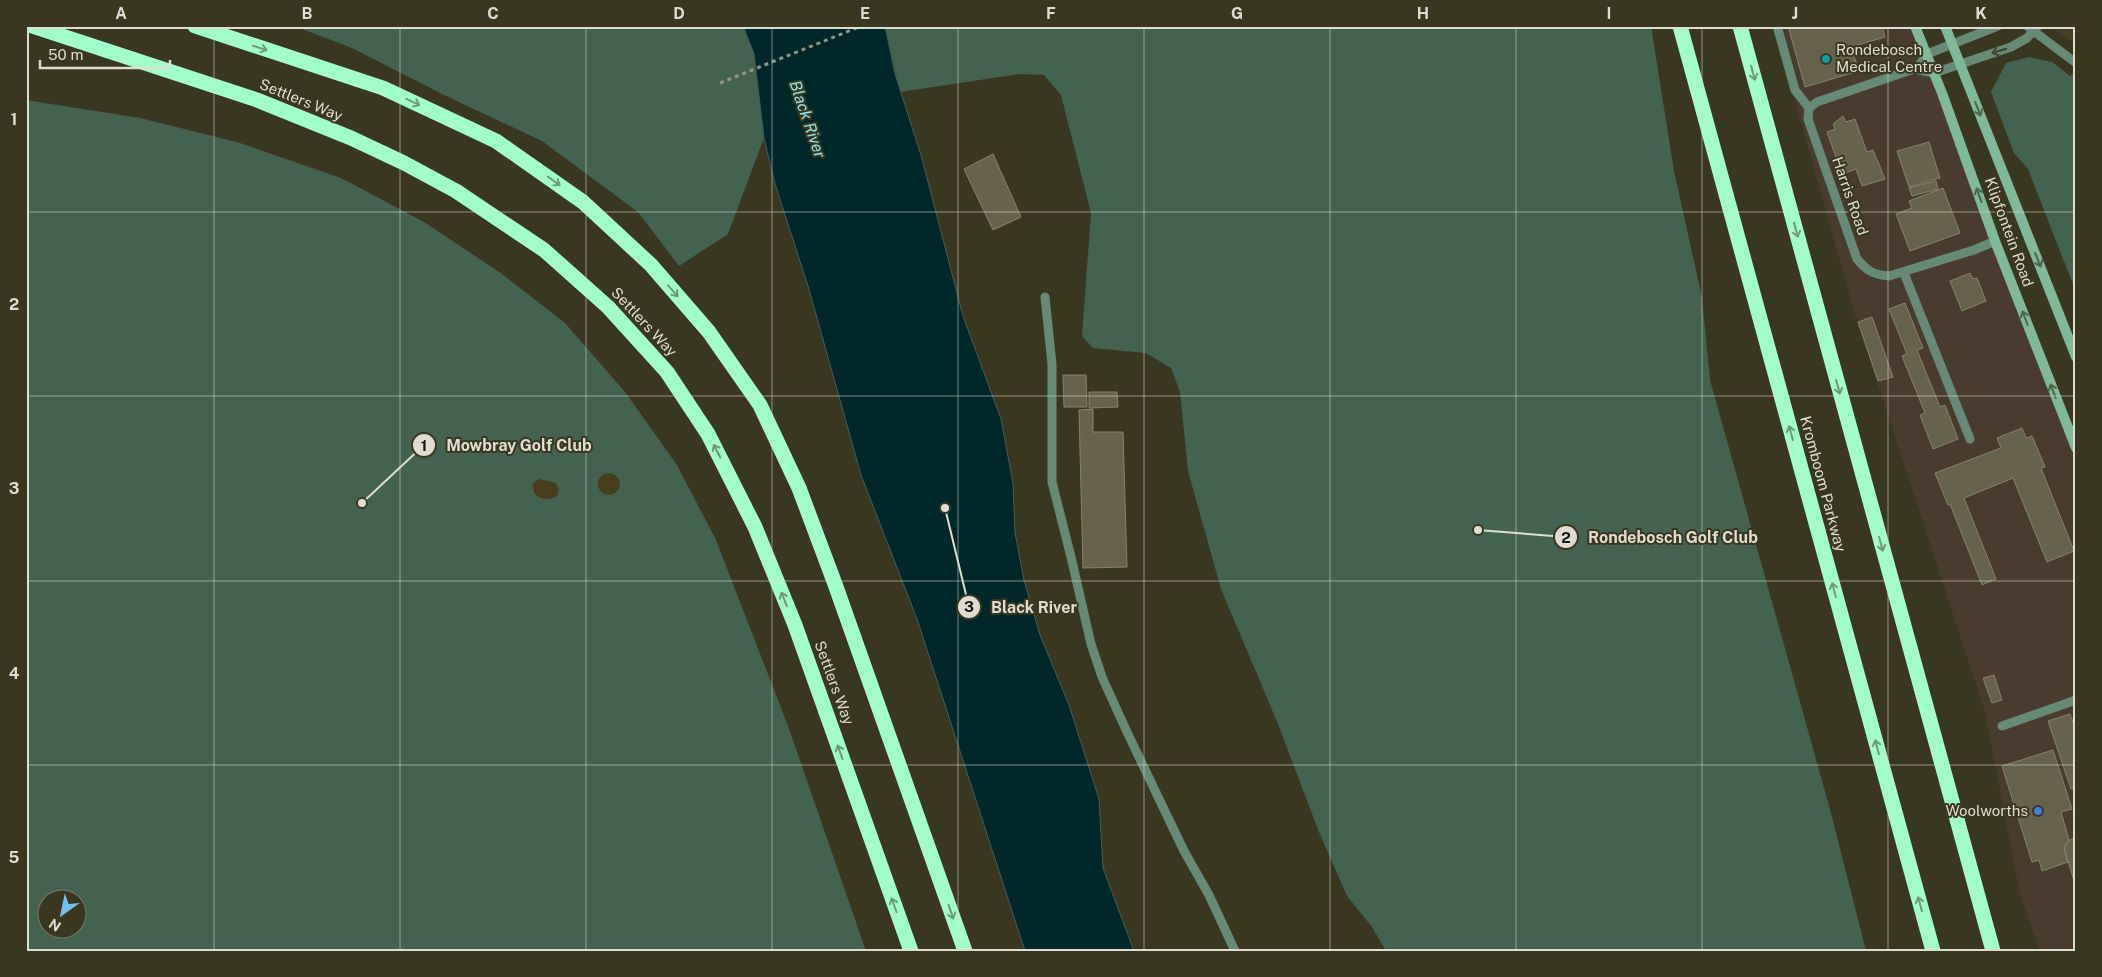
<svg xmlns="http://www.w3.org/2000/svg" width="2102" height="977" font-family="'Public Sans',sans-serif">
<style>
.commercial{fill:#493b2d}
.built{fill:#453f24}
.green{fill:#436250;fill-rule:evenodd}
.sand{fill:#463e1d}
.water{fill:#00282a;stroke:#435e5c}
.building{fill:#66624b;stroke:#88836c}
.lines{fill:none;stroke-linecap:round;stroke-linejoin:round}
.path{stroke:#949280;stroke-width:3;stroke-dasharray:4 4;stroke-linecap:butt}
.service{stroke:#668a75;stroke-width:9}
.secondary{stroke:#7fb998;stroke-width:10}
.motorway{stroke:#a1fecb;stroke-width:15}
.oneway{stroke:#6e9a76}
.oneway2{stroke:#41432e}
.oneway3{stroke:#52644b}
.grid{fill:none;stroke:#dfddd0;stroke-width:1;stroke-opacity:0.55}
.culture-dot{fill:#0f9aa8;stroke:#3a3721;stroke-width:2}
.shop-dot{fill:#3f7fe0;stroke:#3a3721;stroke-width:2}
.labels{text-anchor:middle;stroke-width:4;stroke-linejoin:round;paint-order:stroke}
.poi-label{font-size:15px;fill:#dfddd0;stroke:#3a3721;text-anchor:start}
.street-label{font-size:15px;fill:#dfddd0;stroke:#3a3721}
.water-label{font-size:16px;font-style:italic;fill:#8fe6e9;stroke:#3a3721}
.leader{fill:none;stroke:#dfddd0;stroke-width:2}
.callout-dot{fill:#dfddd0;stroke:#3a3721;stroke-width:2}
.mark-label{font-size:15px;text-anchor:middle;font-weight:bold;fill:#111}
.callout-label{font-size:16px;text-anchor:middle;font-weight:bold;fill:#dfddd0;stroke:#3a3721;stroke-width:4;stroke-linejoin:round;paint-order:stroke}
.neatline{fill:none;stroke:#dfddd0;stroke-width:2}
.grid-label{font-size:16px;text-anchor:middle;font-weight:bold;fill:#dfddd0}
</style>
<rect width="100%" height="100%" fill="#3a3721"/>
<path class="commercial" d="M1774,26H1915L2076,448V951H2040L2020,895L1985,712L1854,311Z"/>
<path class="built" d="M2051,26H2076V45Z"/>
<path class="green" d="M294,26H743L754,54L764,138L728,234L679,266L638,212L542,141L444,95L352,48Z
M885,26H1651L1674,171L1702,298L1710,380L1831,813L1866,951H1386L1372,927L1347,896L1319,832L1278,724L1221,589L1188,471L1180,392L1171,368L1146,353L1093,348L1082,336L1091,213L1061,95L1044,75L1019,74L900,92Z
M2029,57L2052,62L2070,76L2073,73L2076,75V292L2028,169L2014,153L1991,92L2006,63Z
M26,100L140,118L237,142L341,178L424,222L502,274L565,323L625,392L677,465L716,540L788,726L866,951H26ZM48,900H78V930H48Z"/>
<path class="sand" d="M598 484a11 11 0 1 1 22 0a11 11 0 1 1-22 0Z
M539,479L556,483L559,490L557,496C545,503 531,498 533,483Z"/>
<path class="water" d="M743,26H885L895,74L921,155L963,316L1001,419L1013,483L1015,533L1024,580L1040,635L1069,705L1099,799L1103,868L1134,951H1025L917,619L861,475L808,286L775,184L764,138L754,54Z"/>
<path class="building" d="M1788,26H1882L1885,37L1851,47L1859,71L1805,87Z
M1843,116L1846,122L1855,119L1867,152L1873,150L1885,179L1862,186L1856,169L1842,174L1827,132L1835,129L1833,124Z
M1929,142L1940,178L1909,187L1897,151Z
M993,154L1021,217L993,230L964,169Z
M1936,181L1938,189L1912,196L1909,188Z
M1943,188L1960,233L1910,251L1896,214L1912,208L1909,201Z
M1970,273L1973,279L1977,278L1986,301L1962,311L1950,281Z
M1905,303L1923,348L1917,350L1940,407L1945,405L1958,439L1933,449L1920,415L1925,413L1902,356L1907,354L1889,309Z
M1872,317L1893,377L1878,381L1858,322Z
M1063,375H1086L1087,407H1064Z
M1089,392H1117L1118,407L1089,408Z
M1093,409V432H1123L1127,567L1083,568L1079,410Z
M2022,428L2026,438L2032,436L2045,467L2041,468L2074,551L2047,562L2013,478L1964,498L1996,579L1982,585L1950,504L1948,505L1935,473L2001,448L1997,438Z
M1994,675L2002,700L1992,703L1983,678Z
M2070,714L2076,730V788L2071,789L2048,721Z
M2053,750L2072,809L2061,812L2069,840L2064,848L2068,862L2042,871L2039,860L2032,862L2002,766Z
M2076,838V884H2075L2064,848L2069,840Z"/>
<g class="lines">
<path class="path" d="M720,83L861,26"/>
<path class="service" d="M1777,26L1795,90L1809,108
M2027,26L2076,63
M1917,68L1927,54L1998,26
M1995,241L1974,250L1889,276C1874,275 1867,271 1857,259L1808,119L1809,108L1817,102L1914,69L1934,73L2011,47L2027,38L2038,26
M1904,273L1970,439
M1045,297L1052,364V482L1071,557L1091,644L1102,677L1127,732L1184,851L1209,895L1235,951
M2002,726L2076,700"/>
<path class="secondary" d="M1915,26L1942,93L1995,241L2076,448
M1945,26L2076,357"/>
<path class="motorway" d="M32,26L257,100L351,138L404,163L456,191L544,250L608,307L667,372L708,434L755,527L795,625L911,951
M195,26L383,88L496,141L583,202L651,265L709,332L760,405L799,488L835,584L965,951
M1680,26L1933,951
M1740,26L1993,951"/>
</g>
<defs><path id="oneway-shaft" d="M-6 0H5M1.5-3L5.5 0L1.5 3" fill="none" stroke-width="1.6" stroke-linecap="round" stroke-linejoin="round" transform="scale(1.25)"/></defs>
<g class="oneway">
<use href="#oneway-shaft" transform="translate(260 48) rotate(18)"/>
<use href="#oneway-shaft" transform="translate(1753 73) rotate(75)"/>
<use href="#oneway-shaft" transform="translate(413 102) rotate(25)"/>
<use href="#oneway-shaft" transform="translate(554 181) rotate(35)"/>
<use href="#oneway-shaft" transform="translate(1796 230) rotate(75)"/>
<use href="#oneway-shaft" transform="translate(673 291) rotate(49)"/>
<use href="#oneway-shaft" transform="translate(1838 387) rotate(75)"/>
<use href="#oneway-shaft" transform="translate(1791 433) rotate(-105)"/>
<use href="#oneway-shaft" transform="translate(717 451) rotate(-117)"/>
<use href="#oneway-shaft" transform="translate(1881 544) rotate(75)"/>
<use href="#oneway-shaft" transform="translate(1834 590) rotate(-105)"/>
<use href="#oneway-shaft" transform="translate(784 599) rotate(-112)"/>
<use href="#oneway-shaft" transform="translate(1877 747) rotate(-105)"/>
<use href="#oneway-shaft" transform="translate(840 752) rotate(-110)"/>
<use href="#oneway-shaft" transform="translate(1920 904) rotate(-105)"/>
<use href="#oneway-shaft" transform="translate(894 905) rotate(-110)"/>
<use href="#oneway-shaft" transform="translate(951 912) rotate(71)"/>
</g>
<use class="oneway2" href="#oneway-shaft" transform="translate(1999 51) rotate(163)"/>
<g class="oneway3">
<use href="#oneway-shaft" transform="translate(1978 109) rotate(68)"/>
<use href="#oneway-shaft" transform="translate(1979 195) rotate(-110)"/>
<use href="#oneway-shaft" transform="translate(2038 260) rotate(68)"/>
<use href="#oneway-shaft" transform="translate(2025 318) rotate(-111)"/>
<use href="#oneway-shaft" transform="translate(2053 391) rotate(-111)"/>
</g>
<path class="grid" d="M214,26V951M400,26V951M586,26V951M772,26V951M958,26V951M1144,26V951M1330,26V951M1516,26V951M1702,26V951M1888,26V951M26,212H2076M26,396H2076M26,581H2076M26,765H2076"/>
<circle class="culture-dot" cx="1826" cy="59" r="5"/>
<circle class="shop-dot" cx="2038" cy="811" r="5"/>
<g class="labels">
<g class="poi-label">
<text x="1836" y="55">Rondebosch<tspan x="1836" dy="17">Medical Centre</tspan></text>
<text x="2028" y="816" text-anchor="end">Woolworths</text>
</g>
<g class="street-label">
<text transform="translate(301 100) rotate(22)" y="5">Settlers Way</text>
<text transform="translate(1850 196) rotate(71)" y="5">Harris Road</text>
<text transform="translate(2009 232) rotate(70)" y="5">Klipfontein Road</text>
<text transform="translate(644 322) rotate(47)" y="5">Settlers Way</text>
<text transform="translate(1823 484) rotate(75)" y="5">Kromboom Parkway</text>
<text transform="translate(834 683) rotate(70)" y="5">Settlers Way</text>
</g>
<g class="water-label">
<text transform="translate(808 119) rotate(71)" y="6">Black River</text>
</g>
</g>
<path class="leader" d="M362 503L424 445M1478 530L1566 537M945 508L969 607"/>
<g class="callout-dot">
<circle cx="362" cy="503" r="5"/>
<circle cx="1478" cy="530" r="5"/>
<circle cx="945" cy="508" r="5"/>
<circle cx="424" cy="445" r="12"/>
<circle cx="1566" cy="537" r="12"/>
<circle cx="969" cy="607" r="12"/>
</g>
<g class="mark-label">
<text x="424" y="451">1</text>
<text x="1566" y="543">2</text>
<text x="969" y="612">3</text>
</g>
<g class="callout-label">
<text x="519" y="451">Mowbray Golf Club</text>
<text x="1673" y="543">Rondebosch Golf Club</text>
<text x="1034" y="613">Black River</text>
</g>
<rect width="2102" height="977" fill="none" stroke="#3a3721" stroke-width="55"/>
<g transform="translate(62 914) rotate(213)"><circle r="24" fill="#3a3721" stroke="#7c7967"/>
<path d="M0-4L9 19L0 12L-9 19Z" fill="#70c2f4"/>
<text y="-8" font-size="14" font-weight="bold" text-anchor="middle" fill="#dfddd0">N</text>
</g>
<path d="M40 60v8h130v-8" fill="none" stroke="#dfddd0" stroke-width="2.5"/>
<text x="48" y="60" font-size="15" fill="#dfddd0" stroke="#3a3721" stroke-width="4" paint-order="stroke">50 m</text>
<rect x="28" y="28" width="2046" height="922" class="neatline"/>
<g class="grid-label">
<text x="121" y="19">A</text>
<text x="307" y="19">B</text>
<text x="493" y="19">C</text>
<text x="679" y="19">D</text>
<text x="865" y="19">E</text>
<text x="1051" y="19">F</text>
<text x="1237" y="19">G</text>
<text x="1423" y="19">H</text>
<text x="1609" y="19">I</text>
<text x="1795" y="19">J</text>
<text x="1981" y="19">K</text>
<text x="14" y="125">1</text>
<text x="14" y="310">2</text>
<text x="14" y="494">3</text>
<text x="14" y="679">4</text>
<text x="14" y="863">5</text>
</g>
</svg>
